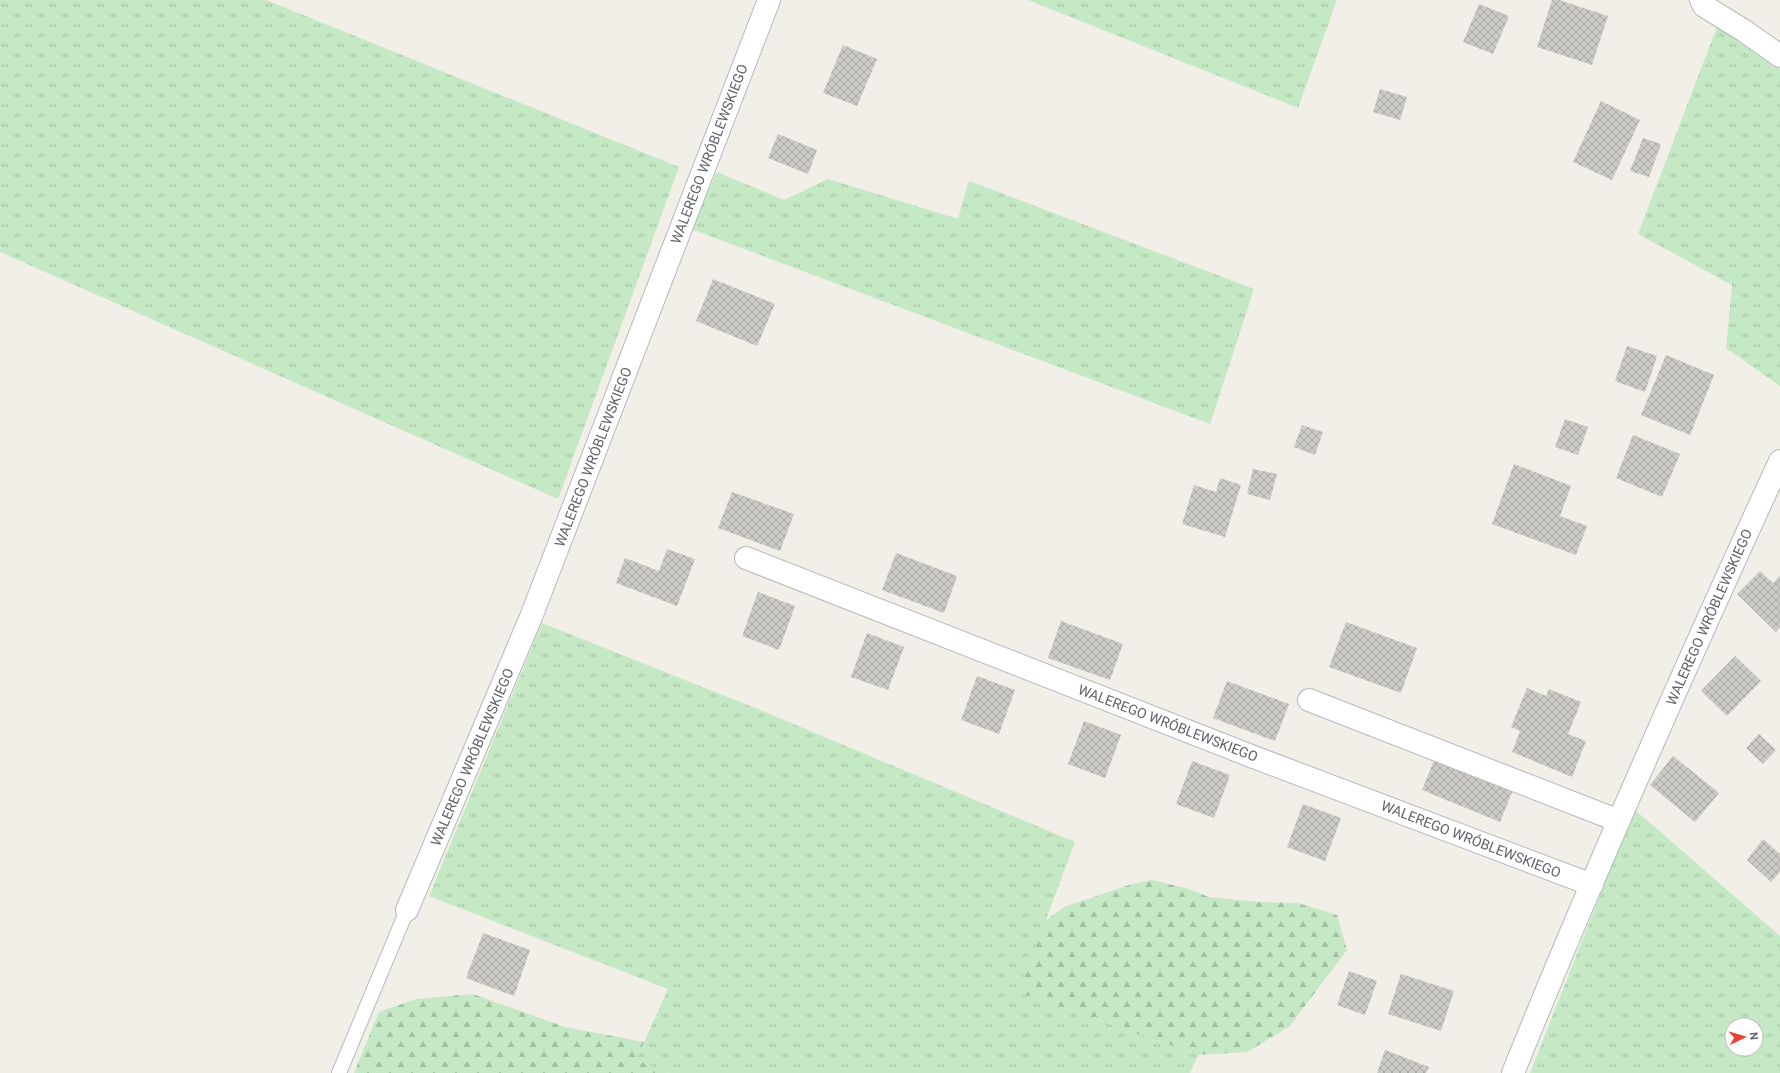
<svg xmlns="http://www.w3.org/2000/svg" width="1780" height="1073" font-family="Roboto,sans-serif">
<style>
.grass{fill:url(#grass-tufts);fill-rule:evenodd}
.forest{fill:url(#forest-firs)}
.building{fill:url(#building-cross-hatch)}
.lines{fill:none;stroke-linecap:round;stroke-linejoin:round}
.service-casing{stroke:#b5b8bc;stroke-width:16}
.minor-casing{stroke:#b5b8bc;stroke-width:24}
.service{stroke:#fff;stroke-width:14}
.minor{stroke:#fff;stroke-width:22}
.labels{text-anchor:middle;stroke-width:3;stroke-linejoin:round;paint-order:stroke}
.street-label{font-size:14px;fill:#5f6368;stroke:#fff}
</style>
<defs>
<pattern id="grass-tufts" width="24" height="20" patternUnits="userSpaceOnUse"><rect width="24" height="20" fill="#c5e8c5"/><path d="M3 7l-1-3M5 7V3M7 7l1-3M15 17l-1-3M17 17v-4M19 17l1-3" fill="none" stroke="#a3c0a4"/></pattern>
<pattern id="forest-firs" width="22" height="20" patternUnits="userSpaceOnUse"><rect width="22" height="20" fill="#c5e8c5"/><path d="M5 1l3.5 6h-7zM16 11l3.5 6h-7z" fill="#a3c0a4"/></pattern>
<pattern id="building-cross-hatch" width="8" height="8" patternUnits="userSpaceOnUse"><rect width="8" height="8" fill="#cccac5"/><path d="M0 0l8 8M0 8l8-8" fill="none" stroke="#a9a8a4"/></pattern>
</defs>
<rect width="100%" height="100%" fill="#f1efe8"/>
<path class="grass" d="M0,0H266L679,167L558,499L0,252Z
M1028,0H1337L1298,108Z
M1717,27L1750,47L1780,69V386L1726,348L1732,285L1638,234Z
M717,172L784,200L828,179L958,219L969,181L1254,289L1210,424L691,229Z
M542,623L760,710L1075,842L1019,992L1198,1055L1190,1073H670L636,1060L668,989L429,896Z
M1634,809L1780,936V1073H1530ZM1732,1025H1756V1049H1732Z"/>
<path class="forest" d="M1152,880L1189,889L1209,897L1259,902L1298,903L1337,915L1347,950L1289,1027L1247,1052L1198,1055L1018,992L1045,921L1064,907L1132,884Z
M473,994L565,1027L644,1042L636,1060L670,1073H354L379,1012L416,999Z"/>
<path class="building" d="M1552,0H1559L1608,16L1592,65L1537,47Z
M1479,4L1509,16L1493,54L1463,42Z
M843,45L877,59L857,106L823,93Z
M1380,89L1407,97L1400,120L1373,112Z
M1601,101L1640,120L1612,180L1573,162Z
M778,134L817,150L808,174L768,158Z
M1643,138L1661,144L1649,177L1630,171Z
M713,279L775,304L757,346L696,321Z
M1627,346L1657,356L1645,392L1615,381Z
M1666,355L1714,375L1690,435L1641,415Z
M1565,419L1588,427L1578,455L1555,447Z
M1302,425L1323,432L1315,455L1294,447Z
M1633,435L1680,454L1662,497L1616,478Z
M1514,464L1571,486L1560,516L1587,526L1576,555L1492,524Z
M1253,469L1277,474L1270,500L1247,494Z
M1220,478L1241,485L1225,537L1182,524L1194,485L1216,492Z
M732,492L794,514L780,551L718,528Z
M667,549L695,559L677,606L616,583L625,558L659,571Z
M896,553L957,576L944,613L882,590Z
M1760,571L1773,583L1780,576V627L1776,632L1737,594Z
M758,592L795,606L779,650L742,636Z
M1061,621L1123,644L1110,680L1048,658Z
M1346,622L1417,648L1401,693L1329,667Z
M867,633L904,647L888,690L851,677Z
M1735,656L1761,681L1727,716L1701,691Z
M977,676L1015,690L999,734L961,720Z
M1227,681L1289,704L1275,741L1213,718Z
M1527,688L1546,696L1549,689L1581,702L1568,734L1586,741L1572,777L1512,752L1520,731L1511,727Z
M1084,721L1121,735L1105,778L1068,764Z
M1759,734L1776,750L1763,764L1746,748Z
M1673,756L1719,793L1695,822L1650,785Z
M1435,758L1513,790L1500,822L1422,790Z
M1192,761L1230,775L1214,818L1176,804Z
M1303,804L1341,818L1325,861L1287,847Z
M1763,839L1780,854V872L1771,882L1747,860Z
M483,933L530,950L514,996L466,978Z
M1349,971L1377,981L1365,1015L1337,1005Z
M1401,974L1454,991L1441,1031L1388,1014Z
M1385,1050L1429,1067L1426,1073H1377Z"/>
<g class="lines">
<defs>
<path id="service" d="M339,1073L407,910"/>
<path id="minor" d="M1701,0L1704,6L1743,30L1780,56
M746,558L1251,756L1592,885
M1309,700L1619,821
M407,910L531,617L769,0
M1513,1073C1596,867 1687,663 1780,461"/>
</defs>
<use href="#service" class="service-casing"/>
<use href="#minor" class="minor-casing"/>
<use href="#service" class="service"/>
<use href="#minor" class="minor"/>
</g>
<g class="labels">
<g class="street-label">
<text transform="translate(709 154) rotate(-69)" y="5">WALEREGO WRÓBLEWSKIEGO</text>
<text transform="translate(593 457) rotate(-69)" y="5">WALEREGO WRÓBLEWSKIEGO</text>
<text transform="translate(1709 617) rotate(-66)" y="5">WALEREGO WRÓBLEWSKIEGO</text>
<text transform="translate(1168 723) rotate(21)" y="5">WALEREGO WRÓBLEWSKIEGO</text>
<text transform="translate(472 757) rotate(-67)" y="5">WALEREGO WRÓBLEWSKIEGO</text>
<text transform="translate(1471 839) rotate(21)" y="5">WALEREGO WRÓBLEWSKIEGO</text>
</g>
</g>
<g transform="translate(1744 1037) rotate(85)"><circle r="19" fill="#ffffff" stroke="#bfc1c3"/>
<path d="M0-3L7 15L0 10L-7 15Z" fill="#ea4335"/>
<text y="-6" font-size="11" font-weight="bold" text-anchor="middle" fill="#5f6368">N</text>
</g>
</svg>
